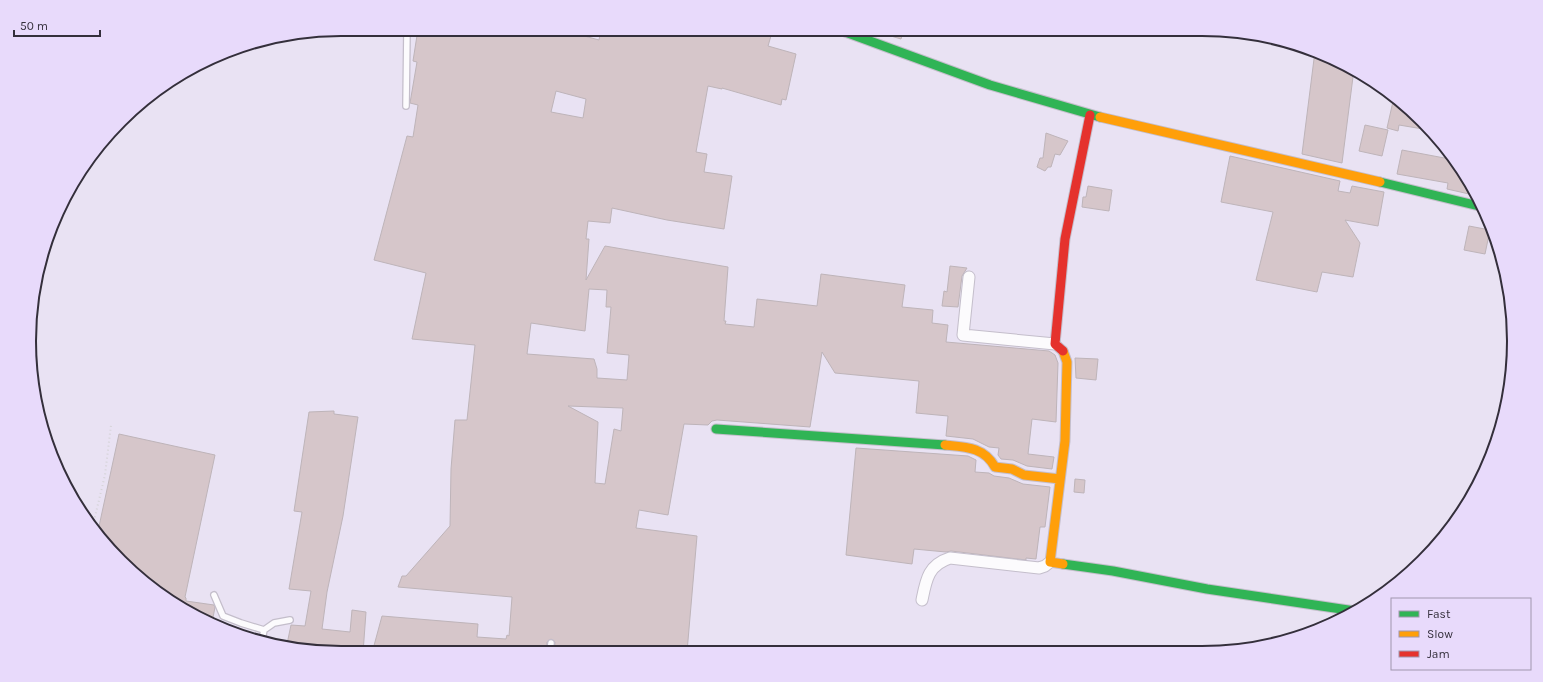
<svg xmlns="http://www.w3.org/2000/svg" width="1543" height="682" font-family="Karla,sans-serif">
<style>
.building{fill:#d6c6ca;stroke:#beb4b9;fill-rule:evenodd}
.lines{fill:none;stroke-linecap:round;stroke-linejoin:round}
.lane-casing{stroke:#c4becb;stroke-width:8}
.street-casing{stroke:#c4becb;stroke-width:13}
.fast-casing{stroke:#c4becb;stroke-width:11}
.slow-casing{stroke:#c4becb;stroke-width:11}
.jam-casing{stroke:#c4becb;stroke-width:11}
.path{stroke:#d5d3d7;stroke-width:2;stroke-dasharray:1 3;stroke-linecap:butt}
.lane{stroke:#fcfbfd;stroke-width:5.5}
.street{stroke:#fcfbfd;stroke-width:11}
.fast{stroke:#30b455;stroke-width:9}
.slow{stroke:#ff9f0a;stroke-width:9}
.jam{stroke:#e5322d;stroke-width:9}
.rim{fill:none;stroke:#342f3b;stroke-width:2}
</style>
<rect width="100%" height="100%" fill="#e9e2f3"/>
<path class="building" d="M418,29H493L505,31V29H559L599,40L601,29H773L768,46L796,54L786,100L782,99L781,105L722,88V89L708,86L696,152L707,154L704,172L732,176L724,229L667,220L612,208L610,223L588,221L586,239H589L586,280L605,246L728,267L724,321H726L725,324L754,327L757,299L817,306L821,274L905,285L902,307L933,310L932,323L948,325L946,342L1049,351L1055,355L1058,363L1056,422L1032,419L1028,454L1054,457L1052,469L1027,466L1013,460L1001,459L998,455L999,448L989,447L973,439L946,436L948,416L916,413L919,381L835,373L822,352L810,427L717,420L712,421L708,425L684,424L668,515L639,510L636,528L697,536L687,652H554L555,642L551,639L547,642L546,652L372,653L382,616L478,624L477,637L506,639L507,635L509,636L512,597L398,587L402,576H406L450,526L451,469L455,420H467L475,345L412,339L426,273L374,260L407,136L413,137L418,105L410,103L417,62L413,61ZM556,91L586,99L583,118L551,112ZM589,289L607,290L606,307H611L607,353L629,355L627,380L597,378V369L594,359L527,354L531,323L585,331ZM568,406L623,408L621,431L614,429L605,484L595,483L598,422Z
M874,29H904L901,39L874,31Z
M1315,51L1354,69L1342,163L1302,154Z
M1394,97L1408,107L1429,130L1399,125L1398,131L1387,128Z
M1365,125L1388,130L1382,156L1359,151Z
M1046,133L1068,141L1060,155L1055,154L1051,167H1048L1045,171L1037,167L1040,158H1043Z
M1402,150L1455,160L1478,196L1447,189L1448,183L1397,174Z
M1230,156L1340,181L1338,191L1350,193L1352,186L1384,192L1378,226L1345,220L1360,243L1353,277L1322,272L1317,292L1256,280L1273,212L1221,202Z
M1088,186L1112,190L1109,211L1082,207L1083,197H1086Z
M1469,226L1490,230L1485,254L1464,250Z
M950,266L967,268L962,276L958,307L942,306L944,291L947,292Z
M1075,358L1098,359L1096,380L1076,378Z
M334,411V414L358,417L343,516L327,592L322,629L350,632L352,610L366,612L363,653H341L287,644L291,625L305,626L311,591L289,589L302,512L294,511L309,412Z
M119,434L215,455L185,597L186,598V601L214,605L215,607L212,623L185,611L135,576L98,531Z
M856,448L968,456L976,460L975,472L989,473L994,476L1009,478L1023,484L1050,487L1045,527H1040L1036,559L1026,558V560L951,551L946,552L914,549L912,564L846,555Z
M1075,479L1085,480L1084,493L1074,492Z"/>
<g class="lines">
<defs>
<path id="lane" d="M406,106L407,29
M214,595L223,616L241,623L264,630L262,640
M264,630L274,623L290,620
M550,652L551,643"/>
<path id="street" d="M969,277L963,335L1055,344
M922,600C926,580 928,565 950,558L1039,568L1045,566L1050,562"/>
<path id="fast" d="M837,29L990,85L1100,117
M1380,182L1483,207
M716,429L945,445
M1063,564L1113,571L1207,589L1355,611"/>
<path id="slow" d="M1100,117L1380,182
M945,445C966,447 984,447 995,467L1012,469L1024,475L1060,479
M1063,564L1050,562L1065,441L1067,362L1063,351"/>
<path id="jam" d="M1063,351L1055,344L1065,239L1090,115"/>
</defs>
<use href="#lane" class="lane-casing"/>
<use href="#street" class="street-casing"/>
<use href="#fast" class="fast-casing"/>
<use href="#slow" class="slow-casing"/>
<use href="#jam" class="jam-casing"/>
<path class="path" d="M93,525L105,475L111,425"/>
<use href="#lane" class="lane"/>
<use href="#street" class="street"/>
<use href="#fast" class="fast"/>
<use href="#slow" class="slow"/>
<use href="#jam" class="jam"/>
</g>
<path d="M0 0H1543V682H0ZM341 36H1202A305 305 0 0 1 1507 341V341A305 305 0 0 1 1202 646H341A305 305 0 0 1 36 341V341A305 305 0 0 1 341 36Z" fill="#e8dafb" fill-rule="evenodd"/>
<path class="rim" d="M341 36H1202A305 305 0 0 1 1507 341V341A305 305 0 0 1 1202 646H341A305 305 0 0 1 36 341V341A305 305 0 0 1 341 36Z"/>
<rect x="1391" y="598" width="140" height="72" fill="#e8dafb" stroke="#a096ae"/>
<rect x="1399" y="611" width="20" height="6" fill="#30b455" stroke="#a096ae"/>
<text x="1427" y="618" font-size="12" fill="#342f3b">Fast</text>
<rect x="1399" y="631" width="20" height="6" fill="#ff9f0a" stroke="#a096ae"/>
<text x="1427" y="638" font-size="12" fill="#342f3b">Slow</text>
<rect x="1399" y="651" width="20" height="6" fill="#e5322d" stroke="#a096ae"/>
<text x="1427" y="658" font-size="12" fill="#342f3b">Jam</text>
<path d="M14 30v6h86v-6" fill="none" stroke="#342f3b" stroke-width="2"/>
<text x="20" y="30" font-size="12" fill="#342f3b" stroke="#e8dafb" stroke-width="3" paint-order="stroke">50 m</text>
</svg>
